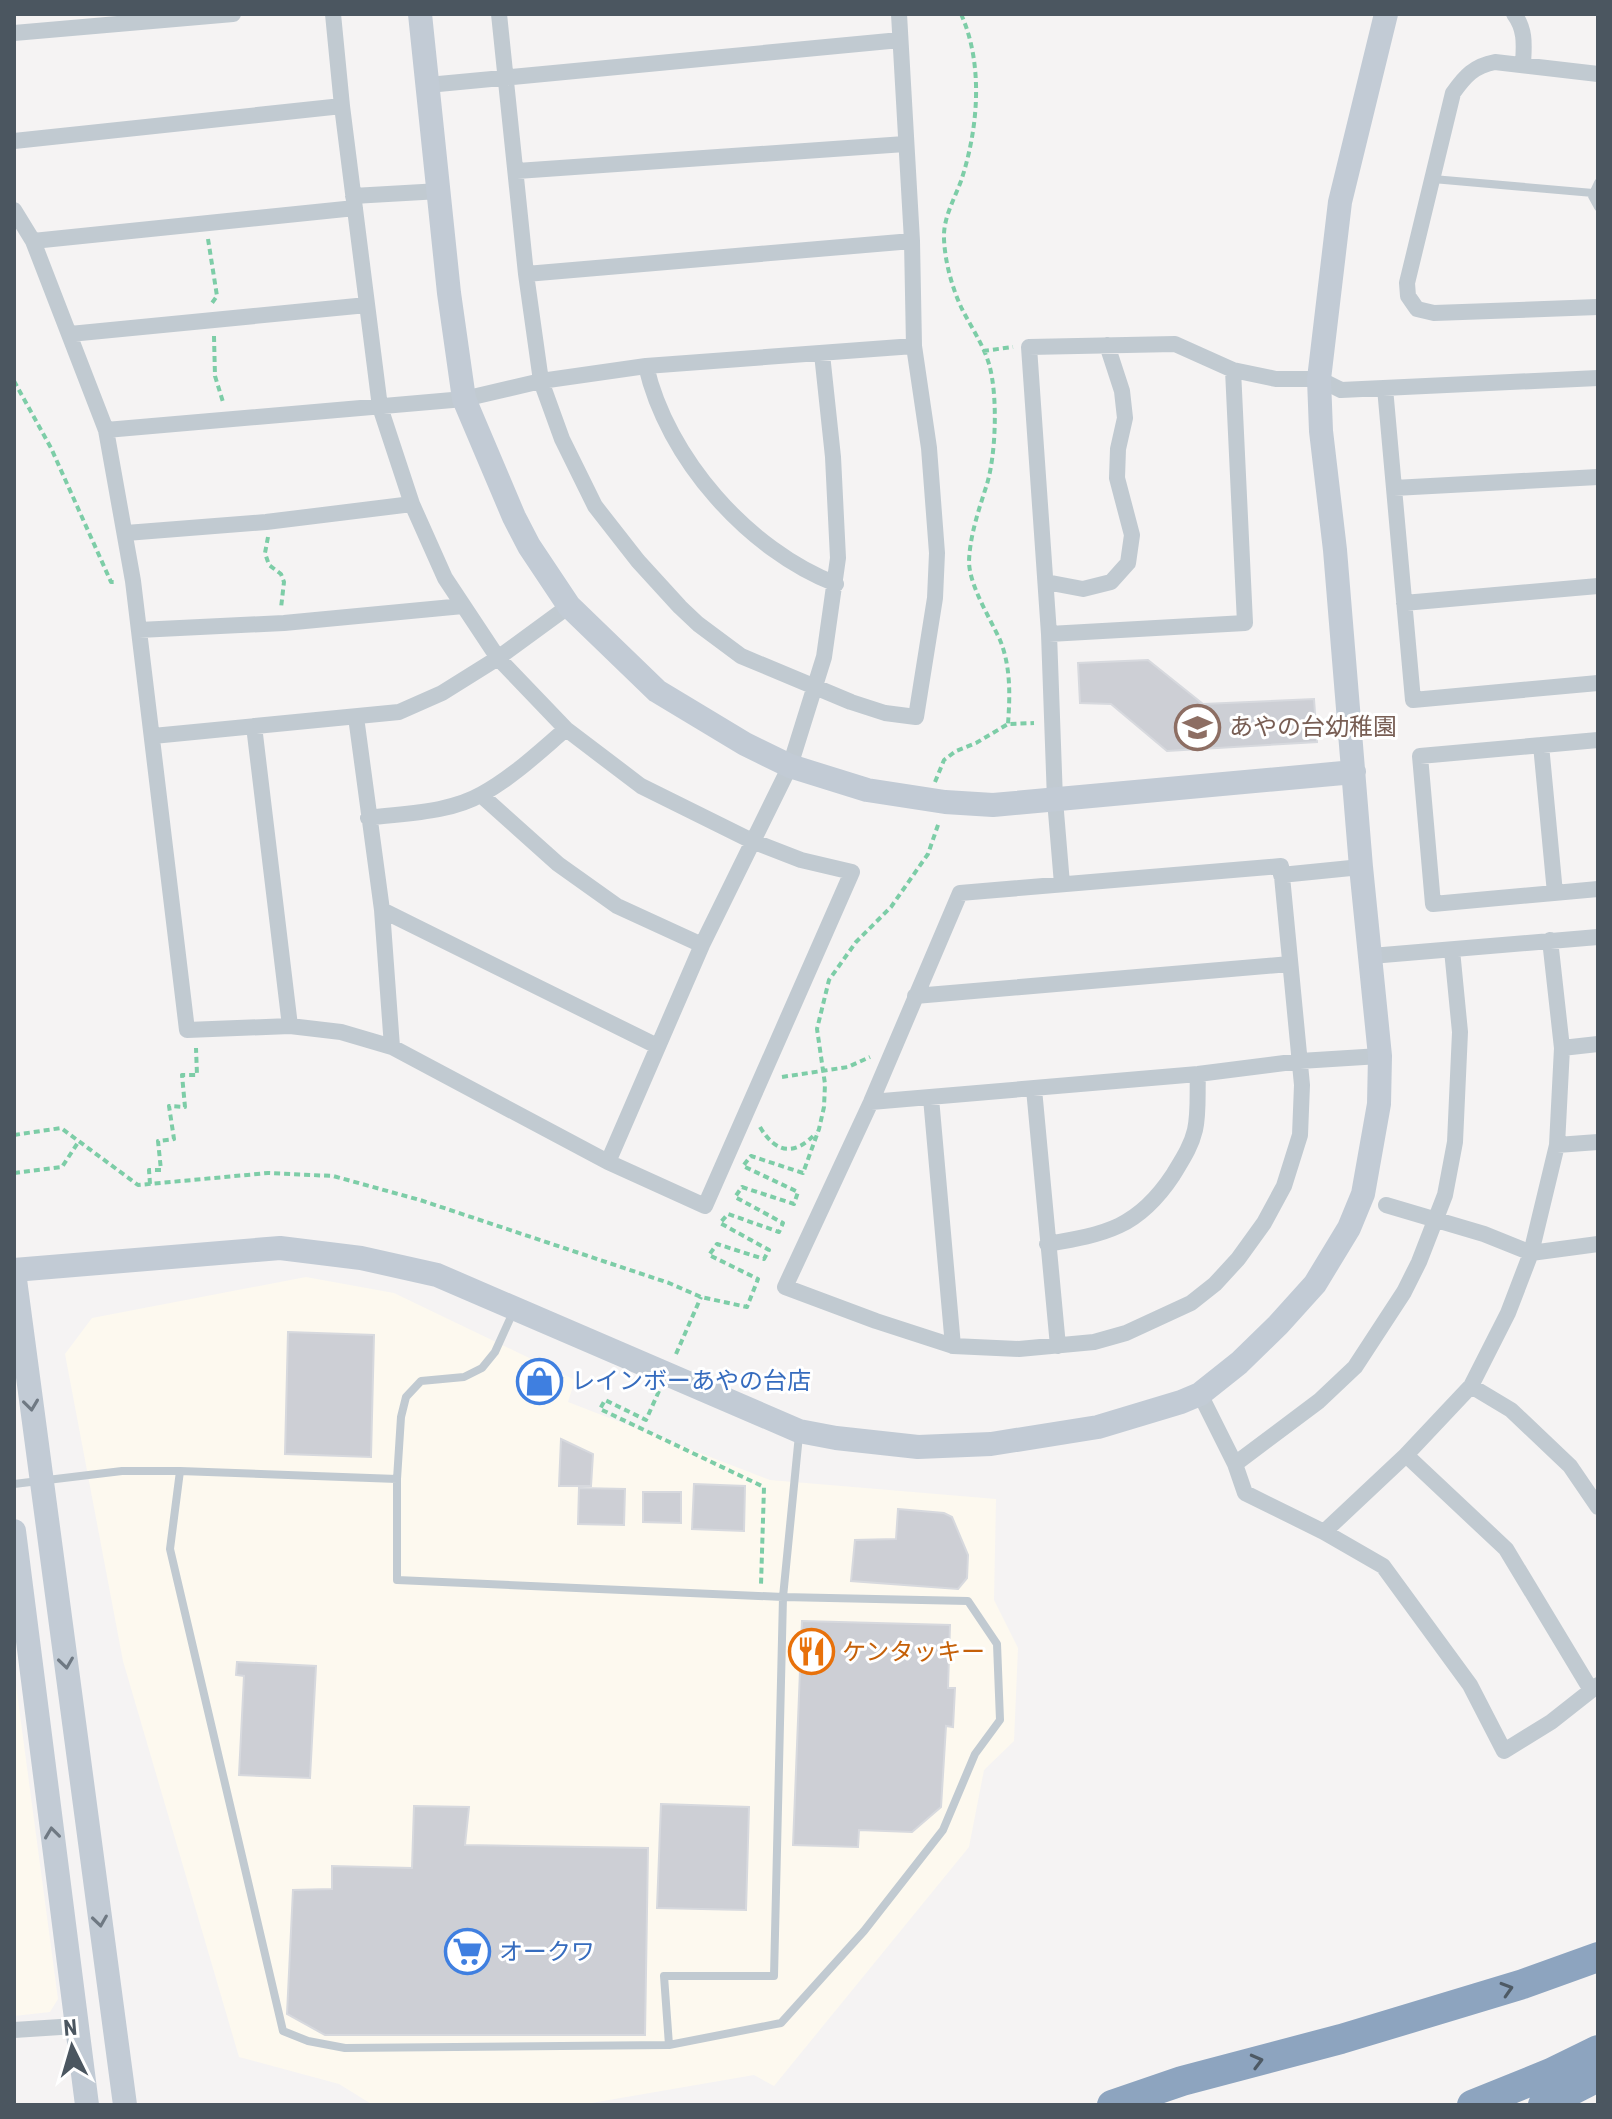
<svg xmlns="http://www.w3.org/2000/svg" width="1612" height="2119" font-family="'Roboto Condensed','Noto Sans JP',sans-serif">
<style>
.commercial{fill:#fdf9ef}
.building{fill:#cdcfd5;stroke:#d7d9de;stroke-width:2}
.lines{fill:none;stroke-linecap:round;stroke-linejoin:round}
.path{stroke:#7dcda7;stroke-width:4;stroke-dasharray:6 4;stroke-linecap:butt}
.lane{stroke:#c1cad1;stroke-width:8}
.street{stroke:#c1cad1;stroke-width:16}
.secondary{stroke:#c2cbd5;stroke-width:24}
.highway{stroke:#8da4bf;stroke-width:30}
.oneway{stroke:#6f7983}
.oneway2{stroke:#4e5a65}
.labels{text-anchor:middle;stroke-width:6;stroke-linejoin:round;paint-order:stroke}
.education-label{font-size:24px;fill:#785e54;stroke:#fff;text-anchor:start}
.shop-label{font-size:24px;fill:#366cbe;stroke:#fff;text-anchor:start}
.food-label{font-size:24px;fill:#c56008;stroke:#fff;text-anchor:start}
</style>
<rect width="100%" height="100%" fill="#f5f3f3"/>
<path class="commercial" d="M306,1277L394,1293L575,1380L568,1402L770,1480L996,1499L994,1600L1018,1648L1014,1741L984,1770L969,1847L774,2086L754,2075L580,2105H373L339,2084L239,2057L123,1661L65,1354L92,1318Z
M14,1670L58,1999L50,2012L14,2016Z"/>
<path class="building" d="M1148,660L1203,704L1314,699L1317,742L1167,751L1111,704L1080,703L1078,663Z
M288,1332L374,1335L371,1457L285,1454Z
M522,1366L563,1378L558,1395L517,1383Z
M561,1439L593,1454L591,1486H559Z
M694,1484L745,1486L744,1531L692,1529Z
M579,1488L625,1489L624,1525L578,1524Z
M643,1492H681V1523L643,1522Z
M898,1509L944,1513L952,1517L968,1555L967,1578L958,1589L851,1581L855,1540L896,1539Z
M802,1621L950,1625L948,1688H955L953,1727L946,1726L941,1807L912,1832L859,1830L858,1847L793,1845Z
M237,1662L316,1666L310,1778L239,1775L244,1676L236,1675Z
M661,1804L749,1807L746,1910L657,1908Z
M414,1806L469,1807L465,1845L648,1848L645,2035H325L287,2014L293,1890L332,1889V1866L412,1868Z"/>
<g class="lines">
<path class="path" d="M961,14C984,65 978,130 961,181C954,200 943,218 944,239C945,262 952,288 962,309C971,327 983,344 989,364C998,395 996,454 987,484C979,509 970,535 969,561C969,585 990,618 1000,640C1011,667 1010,696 1008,724
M208,239L217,296L212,303
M214,336L215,376L223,402
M983,351L1013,347
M14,381L51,448L111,582H115
M268,537L265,553L269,565L281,574L284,582L281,608
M935,782L944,760L956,751L976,743L1008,724L1034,723
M782,1077L848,1067L870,1057
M760,1127C776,1154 795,1156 816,1133
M14,1135L61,1128L138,1185L268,1173L333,1176L420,1200L669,1283L701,1297L747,1307L758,1279L709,1255L717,1244L764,1259L769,1250L720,1223L728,1214L779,1232L783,1223L735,1197L742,1187L794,1204L798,1192L743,1166L751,1156L803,1173L819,1129L824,1107L825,1084L817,1029L829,980L856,942L891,907L928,854L939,822
M14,1173L62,1167L79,1141
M150,1184L149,1170H161L158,1141L174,1139L169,1106L185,1107L182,1075H197L196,1048
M676,1354L701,1297
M659,1391L646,1420L605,1400L600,1409L764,1487L761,1585"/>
<path class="lane" d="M1433,179L1593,193
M1598,183L1592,196L1598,207
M397,1479V1580L783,1597L968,1601L997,1644L1000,1720L975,1754L943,1830L864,1931L781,2023L669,2045L345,2048L308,2041L283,2031L170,1549L180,1471L397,1479L401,1417L406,1397L421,1381L464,1377L482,1368L495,1352L514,1310
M14,1484L122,1471H180
M669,2045L664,1976H774L783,1597L799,1435"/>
<path class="street" d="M499,14L526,274L541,381L562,439L595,506L638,561L680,607L698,624L741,656L851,702L885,713L916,717L935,598L937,553L929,448L914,346L912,241L899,14
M1514,14C1526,30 1524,46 1523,64
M14,33L233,14
M1598,74L1495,62C1474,66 1465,76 1453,93L1407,283L1408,296L1417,309L1434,313L1598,307
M428,85L900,40
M14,141L342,106
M517,171L905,144
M353,196L440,191
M14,210L33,241L106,430L133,581L187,1030L290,1026L341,1032L392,1047L608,1162L705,1206L852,872L801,860L752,841L641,786L566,729L498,658L445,578L412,504L380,407L342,106L333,14
M33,241L355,208
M526,274L912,241
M70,334L367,305
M646,366C667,458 748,550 836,584
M1385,388L1413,700L1598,683
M106,430L464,399L541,381L646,366L914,346
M1394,488L1598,477
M126,533L266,522L412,504
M1046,582L1083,589L1111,582L1128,563L1132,535L1117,478L1118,449L1125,418L1122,391L1107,345
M1404,603L1598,586
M139,630L284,623L463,606
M1049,634L1245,623L1233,370
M356,717L382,910L392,1047
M254,726L290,1026
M153,736L399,712L442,693L498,658L569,606
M1598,740L1420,756L1433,904L1598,889
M1541,745L1555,893
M481,795L558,864L617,906L702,945
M368,818C405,813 449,813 482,794C513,777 539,752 566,729
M1281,866L1302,1085L1300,1135L1284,1186L1264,1223L1238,1259L1215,1284L1191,1303L1126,1333L1094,1342L1019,1349L953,1346L876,1321L785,1287L871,1102L960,893Z
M1281,875L1361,867
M1062,884L1055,800L1049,634L1029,347L1175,344L1233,370L1276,379H1319L1341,390L1598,378
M382,910L657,1046
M1371,956L1598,937
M915,996L1290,964
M1562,1048L1598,1044
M1034,1089L1058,1346
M931,1098L953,1346
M871,1102L1198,1074L1300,1061L1380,1056
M1557,1145L1598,1142
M608,1162L702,945L790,766L824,657L838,558L833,457L822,354
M1386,1205L1484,1234L1531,1253L1598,1244
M1047,1244C1106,1234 1138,1228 1173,1175C1182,1160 1191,1147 1195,1130C1199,1112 1197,1092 1198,1074
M1471,1386L1511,1410L1570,1466L1598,1507
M1200,1394L1235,1464L1245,1493L1324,1532L1383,1566L1470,1685L1504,1751L1551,1722L1598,1685
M1406,1455L1506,1549L1591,1690
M1235,1464L1319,1401L1355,1367L1404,1292L1419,1262L1445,1195L1455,1142L1460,1032L1452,950
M1324,1532L1406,1455L1471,1386L1508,1313L1531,1253L1557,1145L1562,1048L1550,940
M14,2030L76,2026"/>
<path class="secondary" d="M420,14L449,293L464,399L514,517L529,546L569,606L657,691L745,744L790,766L867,790L945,802L993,805L1354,772
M14,1270L280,1248L361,1258L437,1275L799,1431L836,1438L918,1447L991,1444L1098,1427L1181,1402L1200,1394L1239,1363L1278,1325L1315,1284L1349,1228L1363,1194L1379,1104L1380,1056L1361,867L1335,550L1321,431L1319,379L1340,202L1386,14
M14,1272L125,2105
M14,1531L87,2105"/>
<path class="highway" d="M1112,2105L1182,2081L1341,2039L1523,1984L1598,1957
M1472,2105L1551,2073L1598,2050
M1543,2105L1598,2077"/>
</g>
<defs><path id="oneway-chevron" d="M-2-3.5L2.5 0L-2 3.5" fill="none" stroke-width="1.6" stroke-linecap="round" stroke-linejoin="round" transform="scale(2)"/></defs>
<g class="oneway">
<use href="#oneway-chevron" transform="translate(31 1405) rotate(83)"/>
<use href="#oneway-chevron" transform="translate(66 1663) rotate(82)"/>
<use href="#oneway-chevron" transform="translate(52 1833) rotate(-97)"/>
<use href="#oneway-chevron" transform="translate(100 1921) rotate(82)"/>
</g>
<g class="oneway2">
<use href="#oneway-chevron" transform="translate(1507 1989) rotate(-17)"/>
<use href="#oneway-chevron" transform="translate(1257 2061) rotate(-15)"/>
</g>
<defs>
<symbol id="school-ring" viewBox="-11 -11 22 22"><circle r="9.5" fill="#fff" stroke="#8d6e63" stroke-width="1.5"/><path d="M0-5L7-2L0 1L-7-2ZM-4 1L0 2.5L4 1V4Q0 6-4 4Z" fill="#8d6e63"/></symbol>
<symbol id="shop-ring" viewBox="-11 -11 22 22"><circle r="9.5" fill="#fff" stroke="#3f7fe0" stroke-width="1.5"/><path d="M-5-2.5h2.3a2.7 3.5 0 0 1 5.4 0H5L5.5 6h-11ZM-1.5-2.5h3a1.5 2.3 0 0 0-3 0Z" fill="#3f7fe0"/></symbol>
<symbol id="restaurant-ring" viewBox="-11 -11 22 22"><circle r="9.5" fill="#fff" stroke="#e8710a" stroke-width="1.5"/><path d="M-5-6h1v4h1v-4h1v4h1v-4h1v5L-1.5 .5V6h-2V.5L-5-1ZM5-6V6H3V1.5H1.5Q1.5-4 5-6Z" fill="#e8710a"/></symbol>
<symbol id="supermarket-ring" viewBox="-11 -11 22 22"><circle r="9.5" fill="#fff" stroke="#3f7fe0" stroke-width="1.5"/><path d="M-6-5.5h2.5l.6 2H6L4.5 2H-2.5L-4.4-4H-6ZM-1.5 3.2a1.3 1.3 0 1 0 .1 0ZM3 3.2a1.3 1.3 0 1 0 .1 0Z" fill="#3f7fe0"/></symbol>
</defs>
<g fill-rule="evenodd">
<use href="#school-ring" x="1172" y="702" width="51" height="51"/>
<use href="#shop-ring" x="514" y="1356" width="51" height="51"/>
<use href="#restaurant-ring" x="786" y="1626" width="51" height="51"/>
<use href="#supermarket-ring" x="442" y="1926" width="51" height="51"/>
</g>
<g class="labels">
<g class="education-label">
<text x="1229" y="735">あやの台幼稚園</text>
</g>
<g class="shop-label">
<text x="571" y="1389">レインボーあやの台店</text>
<text x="499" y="1960">オークワ</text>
</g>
<g class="food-label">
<text x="842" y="1660">ケンタッキー</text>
</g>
</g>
<rect width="1612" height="2119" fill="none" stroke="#4b5660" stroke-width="32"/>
<g transform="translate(72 2047) rotate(355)" stroke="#ffffff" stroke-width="6" paint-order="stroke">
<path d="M0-6L14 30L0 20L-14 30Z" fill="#4b5660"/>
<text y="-12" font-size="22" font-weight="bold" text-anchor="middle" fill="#4b5660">N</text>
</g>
</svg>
